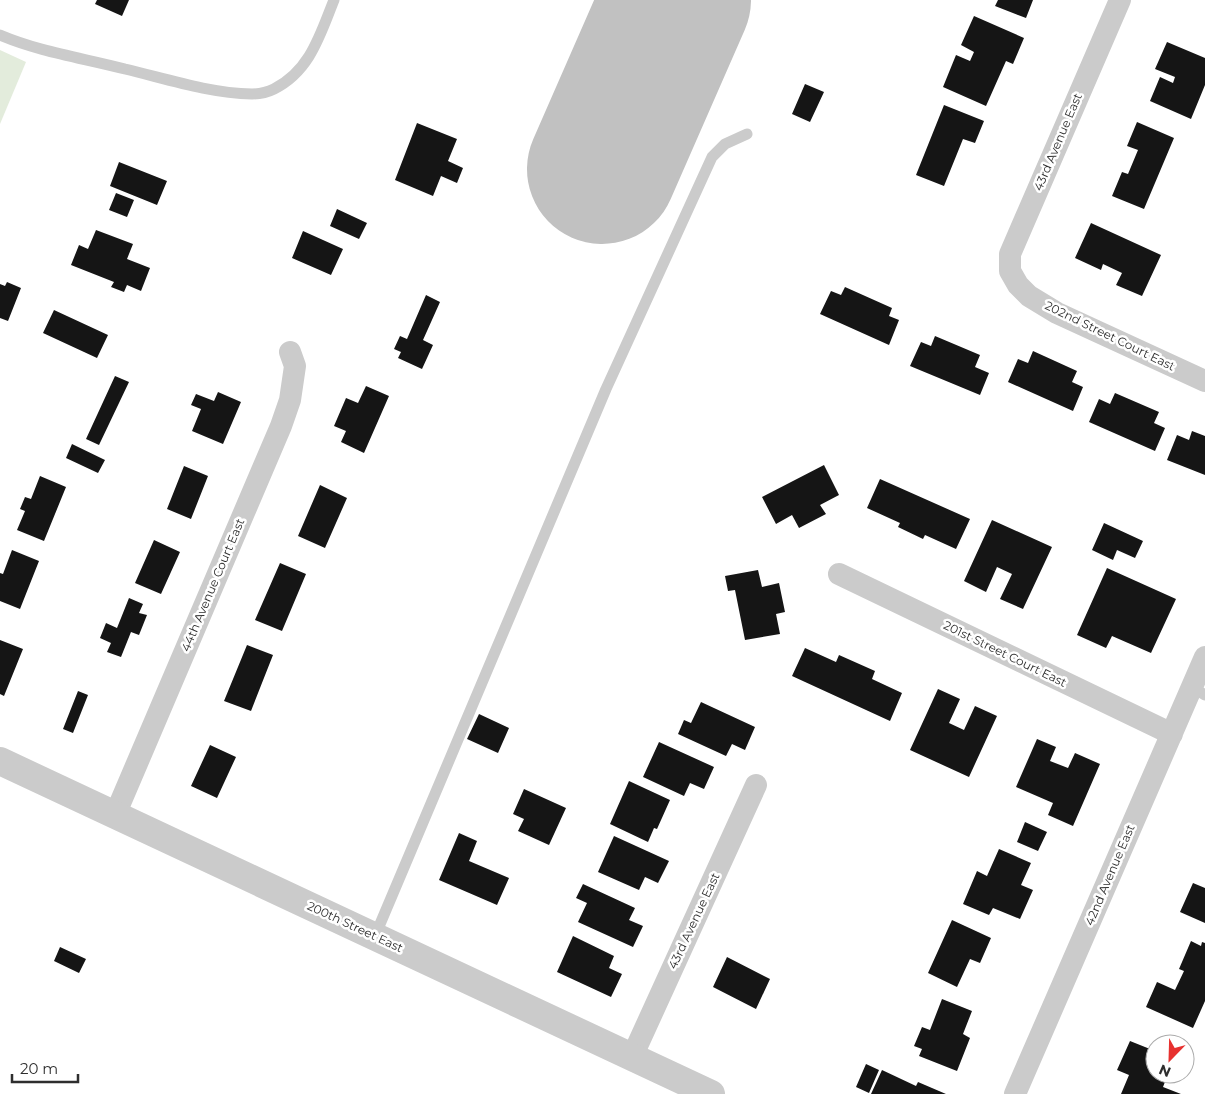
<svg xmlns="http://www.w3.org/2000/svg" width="1205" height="1094" font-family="Montserrat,sans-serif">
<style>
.green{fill:#e3ecdc}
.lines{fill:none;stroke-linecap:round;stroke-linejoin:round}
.taxiway{stroke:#c1c1c1;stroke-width:60}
.runway{stroke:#c1c1c1;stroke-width:150}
.building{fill:#151515}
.service{stroke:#cbcbcb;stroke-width:11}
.minor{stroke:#cbcbcb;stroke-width:22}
.tertiary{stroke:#cbcbcb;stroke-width:28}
.labels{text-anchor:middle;stroke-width:5;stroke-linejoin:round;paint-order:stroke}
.street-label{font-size:12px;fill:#2e2e2e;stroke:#fff}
</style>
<rect width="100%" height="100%" fill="#fff"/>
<path class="green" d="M0,50L26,62L0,124Z"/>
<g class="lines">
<path class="taxiway" d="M602,169L628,178"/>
<path class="runway" d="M602,169L676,0"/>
</g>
<path class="building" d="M97,0H129L122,16L95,4Z
M998,0H1033L1026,18L995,6Z
M974,16L1024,38L1013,64L1006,61L986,106L943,87L956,55L970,61L974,52L961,45Z
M1167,42L1205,58V85L1191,119L1150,101L1160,77L1173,83L1175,77L1155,69Z
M805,84L824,92L810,122L792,114Z
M944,105L984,121L975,143L963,139L944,186L916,175Z
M1137,122L1174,138L1144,209L1112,196L1122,172L1128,174L1138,150L1127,146Z
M417,123L457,139L448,161L463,168L457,183L441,176L433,196L395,180Z
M119,162L167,181L157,205L110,186Z
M116,193L134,200L127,217L109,210Z
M337,209L367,223L359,239L330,226Z
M1091,223L1161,255L1142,296L1116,285L1122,273L1103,264L1101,270L1075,258Z
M96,230L133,244L127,259L150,268L141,291L127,285L124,292L111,287L114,282L71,265L79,245L88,249Z
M303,231L343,249L331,275L292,258Z
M7,282L21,288L8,321L0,318V284L5,286Z
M845,287L892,308L889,316L899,320L889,345L820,314L831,291L841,295Z
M426,295L440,302L423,340L433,345L422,369L398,358L401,352L394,349L400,336L407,339Z
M54,310L108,335L97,358L43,333Z
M935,336L980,355L975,367L989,373L980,395L910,366L921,342L931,346Z
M1033,351L1077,371L1072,382L1083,387L1073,411L1008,382L1018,359L1028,363Z
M115,376L129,382L99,445L86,439Z
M366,386L389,396L364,453L341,442L346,431L334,426L346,398L358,403Z
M218,392L241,402L223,444L192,431L201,409L191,405L196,394L214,401Z
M1115,393L1159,412L1154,423L1165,428L1155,451L1089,422L1099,399L1110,404Z
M1192,431L1205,436V475L1167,460L1177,435L1189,440Z
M72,444L105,460L98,473L66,458Z
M824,465L839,495L820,505L826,514L799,528L792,515L776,524L762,497Z
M184,466L208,476L191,519L167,509Z
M40,476L66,487L44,541L17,530L25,511L20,509L25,497L31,499Z
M880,479L970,519L956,549L925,535L923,539L898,527L900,523L867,508Z
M320,485L347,498L325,548L298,536Z
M992,520L1052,547L1023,609L1000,599L1012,574L997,567L986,592L964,581Z
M1104,523L1143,541L1135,558L1117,550L1113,560L1092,550Z
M154,540L180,552L161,594L135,583Z
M12,550L39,561L20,609L0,601V573L3,574Z
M280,563L306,574L282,631L255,620Z
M1107,568L1176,599L1151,653L1112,636L1106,648L1077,635Z
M758,570L762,587L779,583L785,612L776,614L780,634L745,640L735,590L728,591L725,576Z
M129,598L143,604L139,613L147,615L139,635L131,632L121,657L107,652L111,643L100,638L106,623L117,628Z
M0,640L23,649L4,696L0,694Z
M247,645L273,655L251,711L224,701Z
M805,648L836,662L839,655L875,671L872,679L902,693L890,721L792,676Z
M938,689L960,699L949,723L964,730L975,706L997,716L969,777L910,750Z
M78,691L88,695L73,733L63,729Z
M701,702L755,727L745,750L732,744L726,756L678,734L684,720L691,723Z
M479,714L509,728L498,753L467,739Z
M1037,739L1056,747L1050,761L1068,768L1075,753L1100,764L1073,826L1048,815L1053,803L1016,787Z
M659,742L714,767L704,789L690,783L684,796L643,777Z
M210,745L236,757L217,798L191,786Z
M629,781L670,800L657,829L654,828L648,842L610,824Z
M524,789L566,808L549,845L518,831L524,819L513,814Z
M1025,822L1047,832L1038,851L1017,842Z
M459,833L477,841L469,861L509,878L497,905L439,880Z
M614,836L669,861L658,883L645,877L639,890L598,872Z
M999,849L1031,863L1021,885L1033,890L1020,919L993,908L989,915L963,904L977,871L987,876Z
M1193,883L1205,888V923L1180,912Z
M583,884L635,908L629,920L643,926L633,947L578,922L587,903L576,898Z
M952,920L991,938L980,963L970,959L957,987L928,973Z
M573,936L614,956L609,968L622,974L611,997L557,972Z
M1191,941L1201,946L1202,942L1205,943V1001L1193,1028L1146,1007L1157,982L1175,990L1184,971L1179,969Z
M60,947L86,959L79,973L54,961Z
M727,957L770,979L756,1009L713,987Z
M942,999L972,1011L963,1034L970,1038L957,1071L919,1056L922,1049L914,1046L922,1027L930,1030Z
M1130,1041L1155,1051V1074H1168L1163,1087L1181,1094H1121L1129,1075L1117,1070Z
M866,1064L879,1070L869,1093L856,1087Z
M882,1070L916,1086L918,1082L946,1094H871Z"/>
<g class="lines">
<path class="service" d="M0,35C40,52 83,58 125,69C167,79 209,93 252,94C258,94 268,92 274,89C310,71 320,35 334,0
M1192,687L1205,695
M375,936L606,389L712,157L725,144L747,134"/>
<path class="minor" d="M1120,0L1010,254V271L1018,285L1029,296L1057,313L1205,381
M839,574L1172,734
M115,815L281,426L290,400L295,366L290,352
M632,1057L756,785
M1015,1094L1205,657"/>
<path class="tertiary" d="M0,761L711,1094"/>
</g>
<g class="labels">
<g class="street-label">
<text transform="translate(1058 142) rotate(-67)" y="4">43rd Avenue East</text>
<text transform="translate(1110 336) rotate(26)" y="4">202nd Street Court East</text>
<text transform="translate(213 585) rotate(-67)" y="4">44th Avenue Court East</text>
<text transform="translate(1005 654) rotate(26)" y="4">201st Street Court East</text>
<text transform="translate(1110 875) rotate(-67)" y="4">42nd Avenue East</text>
<text transform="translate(694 921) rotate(-65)" y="4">43rd Avenue East</text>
<text transform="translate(355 927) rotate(25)" y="4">200th Street East</text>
</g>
</g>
<g transform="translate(1170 1059) rotate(203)"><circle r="24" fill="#ffffff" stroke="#ababab"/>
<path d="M0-4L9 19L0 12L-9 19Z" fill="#e7312f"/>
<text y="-8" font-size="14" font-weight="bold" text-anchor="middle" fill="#2e2e2e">N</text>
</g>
<path d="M12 1074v8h66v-8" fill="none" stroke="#2e2e2e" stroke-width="2.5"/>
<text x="20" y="1074" font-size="15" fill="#2e2e2e" stroke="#ffffff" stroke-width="4" paint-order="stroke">20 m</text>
</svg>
